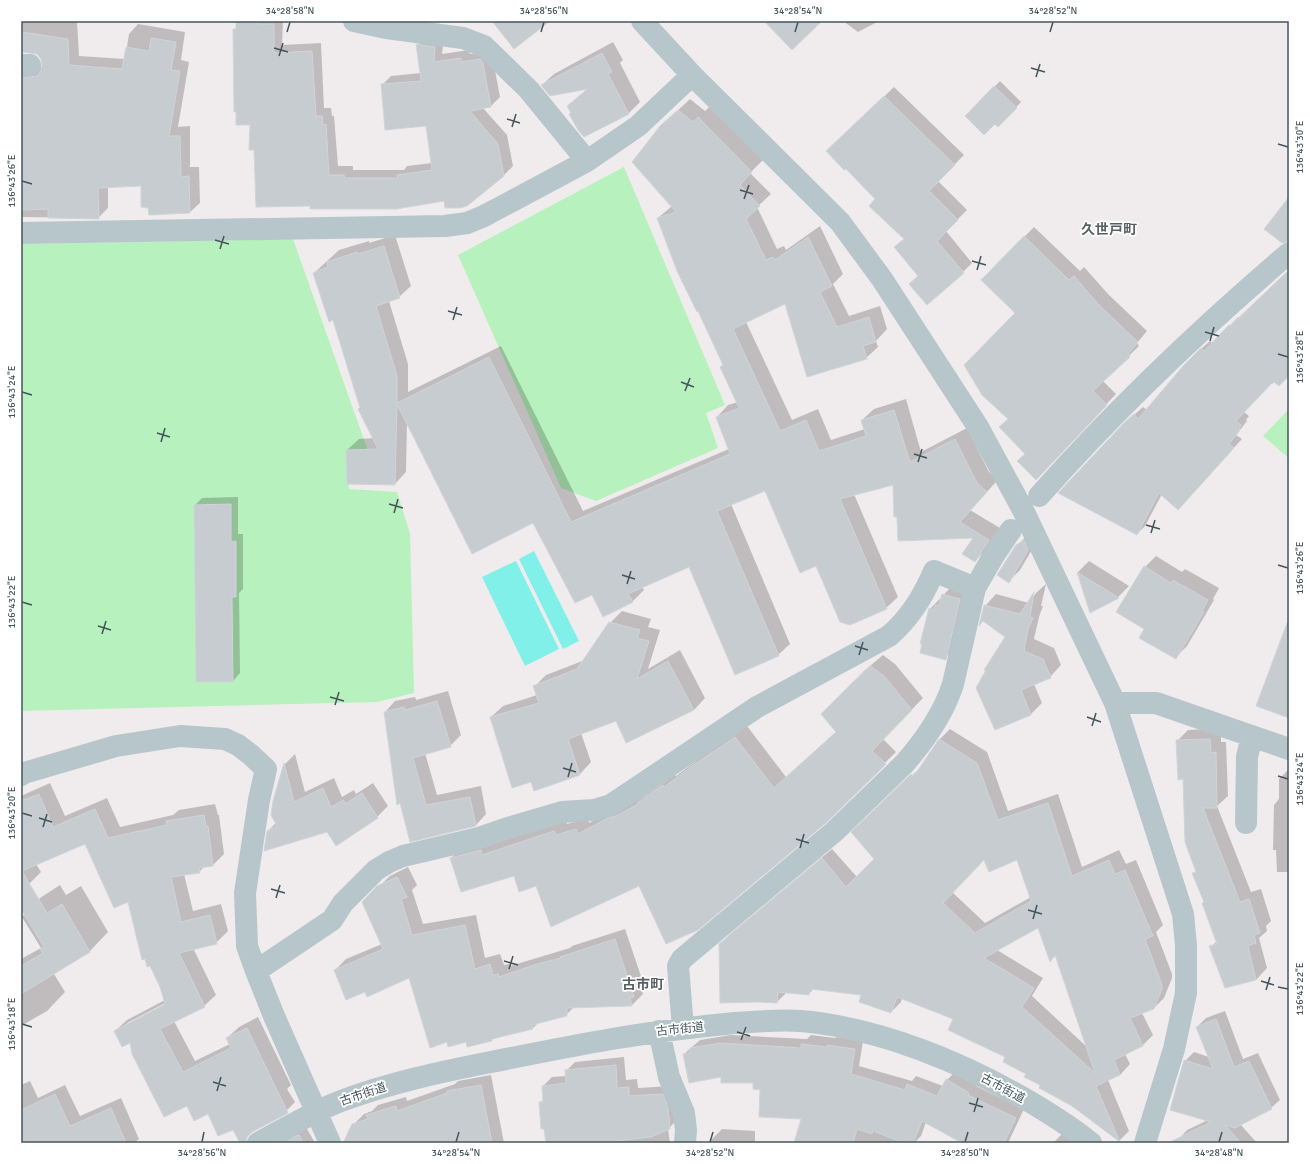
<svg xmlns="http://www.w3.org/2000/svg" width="1310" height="1164" font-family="Signika,'Noto Sans JP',sans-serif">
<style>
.green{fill:#b7f1bd}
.water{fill:#81f0e9}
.shadow{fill:#0003;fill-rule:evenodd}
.building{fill:#c6ccd0;stroke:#d0d5d9;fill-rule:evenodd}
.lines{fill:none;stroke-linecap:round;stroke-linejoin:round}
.minor{stroke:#b7c6cb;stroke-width:22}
.ticks{fill:none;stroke:#44565b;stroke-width:1.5}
.labels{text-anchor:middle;stroke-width:3.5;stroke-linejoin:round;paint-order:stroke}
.street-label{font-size:12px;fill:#44565b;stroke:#fff}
.quarter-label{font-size:14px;font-weight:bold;fill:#595f62;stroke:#fff}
.neatline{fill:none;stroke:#44565b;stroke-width:1.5}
.ticks-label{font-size:10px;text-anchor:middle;fill:#44565b}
</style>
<rect width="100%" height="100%" fill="#f0eced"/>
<path class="green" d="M624,167L725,405L706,413L718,448L596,501L561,488L458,255Z
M293,239L368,451L347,452L349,489L397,492L410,534L414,693L377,702L21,711V244Z
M1289,409V458L1263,436Z"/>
<path class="water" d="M534,551L579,641L563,649L519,559Z
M516,561L559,649L525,666L482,577Z"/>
<path class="shadow" d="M21,21H77L79,56L125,59L129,34L138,24L185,32L181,60L189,62L178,127L190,126V167H199L200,203L190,212L142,185L108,187V208L98,218L21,217V66L31,68L43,67L41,58L36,53L30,51L21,52Z
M237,21H283L282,45L321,43L324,108H331L332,116H334L338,166H353V170H404L407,166L432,163L427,125L382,85L391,76L421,73L417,45L426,36L444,38L442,54L469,50L470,54L489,51L492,54L500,97L491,106L483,108L507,135L513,166L504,175L445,200L311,205L255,149L234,30L237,27Z
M843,21H879L858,32Z
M613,42L623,60L620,63L640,102L629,113L584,136L568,106L588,88L542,85L554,74Z
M1000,81L1021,102L998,126L995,123L966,116Z
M894,87L964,155L938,181L967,210L946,231L972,263L963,272L919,275L895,247L905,238L837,142Z
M690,99L705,111L710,106L763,160L750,173L771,194L757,207L777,249L784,246L786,250L820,226L843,274L833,284L849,316L880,306L887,329L876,341L878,347L866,358L786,302L746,322L792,420L818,409L831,440L865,429L862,420L874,409L906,399L921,452L967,428L989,472L998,480L970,510L1000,528L987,549L975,561V537L898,516L894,484L854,494L898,597L886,608L817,565L766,489L731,504L790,644L778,655L690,566L642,587L644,590L632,602L592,594L534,522L407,423L406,472L395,484L347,450L359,439L374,438L334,319L314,273L339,250L369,241V243L395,235L411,286L399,297L389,301L408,364V392L501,346L583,511L729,449L717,417L728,405L738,402L721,367L724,364L658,218L672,206L660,127Z
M1034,227L1080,271L1084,267L1109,295L1147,331L1137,343L1139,346L1103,381L1116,394L1046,469L1026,454L1009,419L1016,313L982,280Z
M1289,270V360L1244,412L1249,416L1246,420L1247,421L1236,435L1242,439L1186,500L1162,494L1145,526L1137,534L1134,415L1143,407L1147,410L1193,356L1210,341L1213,343L1238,317L1239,318Z
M238,497V534H243V589L239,593L240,673L233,681L195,505L202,498Z
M1028,534L1039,538L1020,570L1009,581L1017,546Z
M1156,556L1182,572L1185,569L1219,588L1213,599L1214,600L1187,646L1175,658L1146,629L1145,567Z
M1089,561L1129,586L1118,597L1090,611L1078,572Z
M954,584L970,588L957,647L945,658L930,609Z
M1046,584L1041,606H1043L1039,617L1034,639L1054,648L1061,665L1050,677L1034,684L1042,703L1030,715L995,729L1007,636L984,620L981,623L985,606L996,594L1029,603L1036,593Z
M622,611L651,619L648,627L660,630L648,669L680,650L705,698L694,710L616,720L581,733L591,762L580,774L532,780L491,717L503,706L537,695L534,687L546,675L585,660L610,623Z
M883,655L895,664L923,698L883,739L896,752L826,821L639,885H537L515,875L451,858L463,846L566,820L567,824L588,818L589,823L619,808L630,804L646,795L675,775L676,776L707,753L747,726L786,777L837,731L822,714L864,671Z
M448,691L461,735L450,746L425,753L437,795L481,786L486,814L476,825L401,801L385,712L395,701L415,697L416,700Z
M1221,728V742H1226L1228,796L1217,806L1251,892L1261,889L1271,921L1266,926L1267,931L1259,938L1267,968L1256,980L1211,947L1217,941L1205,902L1194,874L1197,870L1177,741L1188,730Z
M950,729L987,752L1008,811L1058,794L1082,867L1119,850L1126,864L1136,860L1163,925L1156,932L1172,974V978L1164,998L1154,1008L1142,1013L1153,1035L1143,1045L1125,1054L1130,1064L1120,1075L1108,1080L1129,1131L1119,1141L954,1018L902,998L901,1002L891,1012L862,994L814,988L809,994L787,992L777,1002L720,945L730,934L832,849L857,877L876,859L853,833L923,765L940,739ZM984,858L1018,859L1031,897L985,923L952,892ZM1039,926L1051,960L1056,955L1087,1047L1032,996L1043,978L997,950Z
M295,754L305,792L334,778L342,797L354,790L356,794L373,783L388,806L377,817L336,845L327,830L268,831L276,823L274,801L285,764Z
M1289,769V872H1277L1276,850H1273L1274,805L1279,799V779Z
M50,783L65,816L107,798L120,827L173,815L179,810L215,804L218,815H219L224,854L213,865L205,866L199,872L184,874L193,911L221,904L228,931L216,943L193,948L216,995L204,1006L174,1021L195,1061L230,1044L227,1038L239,1027L258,1017L291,1085L287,1089L295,1102L283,1114L233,1129L209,1112L187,1104L131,1042L115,1031L127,1020L165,1000L161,986L146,957L129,900L86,843L36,864L41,872L30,883L21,887V796ZM169,1001L170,1003L127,1025V1023Z
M408,867L417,885L412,890L423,924L476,915L485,958L500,954L504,965L509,964L510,966L570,948L572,946L625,929L644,985L641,988L643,994L632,1005L574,1007L566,1015L539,1022L533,1028L468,1046L467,1040L448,1041L410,977L365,991L335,970L346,959L382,944L363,902L390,876Z
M60,885L66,895L81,886L108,932L90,951L58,970L54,974L65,992L47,1011L21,1026V959L41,948L22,917L40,898Z
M1225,1011L1243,1059L1258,1053L1280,1100L1271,1108L1240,1124L1257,1143H1181L1179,1139L1187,1130L1208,1120L1185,1061L1194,1052L1209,1057L1197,1027L1206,1018Z
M731,1035L807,1039L811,1035L835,1038L837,1037L863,1041L859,1066L912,1081L916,1076L943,1086L947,1080L956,1071L977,1083L976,1086L1024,1109L1008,1143H964L926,1122L921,1136L914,1143H795L802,1119L761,1089L754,1082L722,1076L684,1054L700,1040Z
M624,1057L626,1080L637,1079L638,1088L671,1086L678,1119L668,1129L670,1143H547L540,1103L544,1099L543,1086L552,1077L567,1076L566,1071L575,1062Z
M491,1075L504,1143H348L353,1125L364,1114L372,1111L378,1105L406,1097L407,1101L455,1084L458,1081Z
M30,1081L38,1098L65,1085L80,1116L121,1098L139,1139L134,1143H21V1085Z
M306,1127L315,1143H277Z
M722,1129L755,1131V1143H711V1140Z
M1062,1134L1074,1143H1053Z"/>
<path class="building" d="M236,21H259V24H274V53L312,51L316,116H322L323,125L326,124L329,175H344L345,178H398L397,175L432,170L426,126L385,130L381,84L421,81L416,44L435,47L434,62L461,58V62L480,59L483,63L491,107L470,111L498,144L504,176L467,206L460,208H445L444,201L396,209H310V206L256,207L254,150H249L250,125H236V112H234L233,29H236Z
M492,21H550L514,49Z
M764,21H822L792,50Z
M22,32L68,39L69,65L122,69L126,47L149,51L151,38L176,42L171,70L180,71L169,136H180L181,177L189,176L190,213L149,215L148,208L141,207V186L98,188L99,219L48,218V209L22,210V202H21V78L37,76L41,71L42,65L41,59L37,54L30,53L22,52Z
M602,53L612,72L608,74L629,114L584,137L578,130L569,114L571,113L567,106L588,89L550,96L541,85Z
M994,86L1017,108L998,127L995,124L984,135L965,116Z
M884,96L955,165L929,191L958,220L937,241L964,273L927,305L909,284L918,276L894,247L904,239L869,206L875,199L846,169L844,170L826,151Z
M678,110L693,122L698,117L752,172L740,185L760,206L746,219L766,260L773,257L775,260L808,237L832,286L820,292L837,327L869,317L876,342L863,346L867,359L807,377L785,304L733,329L780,431L806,420L819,451L866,436L861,420L894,410L910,462L955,439L977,483L987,492L960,522L989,540L975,562L962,554L973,538L898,541L897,517H894L893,485L840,499L887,609L850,625L840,622L816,566L800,573L765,491L717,511L779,656L735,675L689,567L628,594L633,602L603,617L592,595L575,603L533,523L472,554L397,404L395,485L347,484L346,450L378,449L358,409L360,408L333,320L329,322L313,273L328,267L327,262L357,252L358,254L384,246L400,298L376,306L397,376V403L489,357L571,522L730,454L716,417L739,408L720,367L723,365L698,311L697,312L677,271L657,218L676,212L632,162L660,126Z
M1289,197V241L1282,243L1264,229Z
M1024,236L1069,280L1074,276L1099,305L1138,342L1128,354L1130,357L1093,391L1107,405L1036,480L1017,461L1025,454L999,427L1008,419L982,395L964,365L1015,313L981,280Z
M1289,270V376L1279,386L1274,382L1272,384V383L1236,421L1241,425L1239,429L1240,430L1229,444L1234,448L1178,510L1159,493L1137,535L1058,493L1124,423L1134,414L1138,419L1184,365L1201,348L1204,351L1229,325L1230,326Z
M231,504V542L236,541V597H232L233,682H196L194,505Z
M1024,540L1028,550L1009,583L997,575L1016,545Z
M1144,566L1171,583L1173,580L1208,600L1202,611L1204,612L1176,659L1139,638L1144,629L1116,612Z
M1077,572L1119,598L1090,613Z
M1034,592L1030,617L1033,618L1028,629L1024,651L1043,659L1051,678L1021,690L1031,715L995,730L976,688L986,670H984L1005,637L983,621L979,626L984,605L1020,614Z
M942,594L960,599L946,660L920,653L922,644H920L929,608L934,610L935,605H939Z
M609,622L640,630L637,638L649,641L637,679L668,661L694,710L626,743L616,721L568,739L580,775L534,791L531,782L512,788L490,717L539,703L533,686L577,669Z
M1287,623H1289V718L1256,706Z
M871,666L884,676L912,710L872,751L886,764L827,822L698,930L666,944L639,886L551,927L536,886L519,892L514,876L461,892L450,858L481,850L482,855L554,831L556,835L576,829L578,834L606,819L618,815L638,804L637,803L663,785L664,787L695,764L735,737L774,788L836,732L821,714L852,683Z
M437,701L451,747L413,758L426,805L470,797L476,826L410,842L400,803L397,805L384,712L404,707L405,710Z
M939,739L977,763L998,820L1048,803L1072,876L1109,860L1115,874L1125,870L1153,936L1145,939L1162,985V989L1154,1009L1130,1018L1143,1046L1114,1060L1120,1075L1096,1086L1120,1142L1072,1106L1039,1088L1040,1085L1024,1077L1026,1074L1003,1062L1005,1057L948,1030L953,1019L897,997L891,1013L859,1002L861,995L810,989L809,995L778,992L777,1003L758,1002L720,1003L719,944L822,858L846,887L874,859L851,832L911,774L914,776ZM984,860L989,872L1017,860L1031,901L975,933L943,903ZM1038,928L1050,962L1055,955L1095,1073L1022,1007L1034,988L984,958Z
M1210,739L1211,753L1216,752L1217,808H1203L1240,902L1249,899L1260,933L1254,935L1256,943L1248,946L1256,980L1225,988L1209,946L1217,944L1202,903L1204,902L1192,873L1196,872L1185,842L1183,779L1178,780L1176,740Z
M284,763L294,802L323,788L331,807L343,800L345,804L362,793L378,818L336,846L327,832L264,851L267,831L277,826L271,815L273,801Z
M39,794L53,827L95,809L108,838L167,825L166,821L204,815L206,826H208L213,866L199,868L200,873L171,877L181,922L210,915L217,944L179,953L205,1007L160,1029L183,1072L231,1048L226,1038L247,1028L288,1113L252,1132L247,1137L246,1143H240L233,1130L218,1136L208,1114L194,1121L187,1106L164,1117L132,1054L130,1043L122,1047L114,1031L165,1004L160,987L150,966L147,967L145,959L142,960L128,902L114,908L85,844L22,871L47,913L62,904L90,952L21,994V966L43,953L40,949L44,947L21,909V801Z
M397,877L407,897L401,899L412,935L465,925L475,969L490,964L493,975L498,974L499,977L537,964L561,958L560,957L615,939L634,997L630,998L632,1006L567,1008V1016L532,1025L533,1029L492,1039V1041L467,1047L466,1042L448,1047L447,1042L430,1048L409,978L367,997L365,992L346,1000L334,970L383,949L362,902L377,886Z
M1216,1019L1234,1067L1249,1061L1272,1109L1235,1128L1225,1125L1241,1143H1168L1211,1122L1170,1110L1184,1060L1213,1069L1196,1027Z
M721,1043L801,1048V1044L827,1047V1045L855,1049L851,1074L905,1090L907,1084L937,1096L946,1079L969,1093L968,1095L1016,1118L1004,1143H962L922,1121L913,1143H904L873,1131L872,1134L857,1129L853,1143H794L801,1119L759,1117L760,1090L753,1089V1083H721V1077L689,1083L683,1054L690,1053V1048Z
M616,1065L617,1088L629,1087V1096L663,1094L668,1108L670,1129L651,1137L616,1141V1143H546L544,1129H541L539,1102H543L542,1086L566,1083L565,1070Z
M481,1085L492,1143H343L352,1124L368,1119L366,1115L396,1106L397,1111L447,1093V1091Z
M55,1094L70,1126L111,1108L126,1143H21V1110Z
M299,1135L303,1143H284L294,1137Z"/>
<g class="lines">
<path class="minor" d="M354,21L386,28L463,38L484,46L529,90L587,161
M642,21L692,75L840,222L882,279L978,427L1023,510L1115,703L1183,914L1186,946V993L1174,1049L1145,1143
M21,65H30
M21,233L445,226L467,223L484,216L587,161L638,126L692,75
M1039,496C1116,409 1200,329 1289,253
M1115,703H1156L1289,749
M21,775L24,773L116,746L180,736L225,739L238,745L251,755L266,769L259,800L245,893L247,946L256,971L274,1016L330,1143
M1246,823L1247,757L1252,736
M256,971L332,920L343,903L376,870L389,862L403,856L479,838L508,828L562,812L594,810L611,805L757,707L889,636C909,619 924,595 934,571L975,588
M683,1028L678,966L682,959L835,831L905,763C924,741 944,713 953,684L975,588L994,555L1011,530
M659,1031L669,1077L684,1113L686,1130L685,1143
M258,1143C285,1129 312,1112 341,1101C389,1083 440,1072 491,1062C531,1054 571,1046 612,1039C653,1032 693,1027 735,1023C757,1022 779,1019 801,1021C880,1028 964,1063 1032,1103C1052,1115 1073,1128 1091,1143"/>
</g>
<path class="ticks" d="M287,32L290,22M541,32L544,22M795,32L798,22M1050,32L1053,22M274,48L288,52M279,56L283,43M1031,68L1045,72M1036,77L1040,64M507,119L520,123M512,127L516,114M1278,144L1288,147M22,181L32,184M740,190L753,194M744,199L749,185M215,240L229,244M220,249L224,236M972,261L986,265M977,270L981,256M448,311L462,315M453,320L457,307M1205,332L1219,336M1210,341L1214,327M1278,354L1288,357M681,382L694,387M685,391L690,378M22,392L32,395M157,433L170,437M161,442L165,428M914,454L927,458M918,462L922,449M389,504L403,508M394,513L398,499M1146,525L1160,529M1151,533L1155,520M1278,565L1288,568M622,575L635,579M627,584L631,571M22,602L32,605M98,626L111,630M102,634L106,621M855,646L868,650M859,655L863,642M330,697L344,701M335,705L339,692M1087,717L1101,722M1092,726L1096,713M563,768L576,772M1278,776L1288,779M568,777L572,763M22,813L32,816M39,818L52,822M43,827L47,814M796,839L809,843M800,848L804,834M271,889L285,893M276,898L280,885M1028,910L1042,914M1033,919L1037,905M504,961L518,965M509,969L513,956M1261,981L1274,985M1278,987L1288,989M1266,990L1270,977M22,1024L32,1027M737,1032L750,1036M741,1040L746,1027M213,1082L226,1086M217,1091L221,1077M969,1103L983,1107M974,1112L978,1098M202,1142L204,1132M456,1142L459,1132M710,1142L713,1132M965,1142L968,1132M1219,1142L1222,1132"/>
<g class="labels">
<g class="street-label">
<text transform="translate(680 1029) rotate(-6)" y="4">古市街道</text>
<text transform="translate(1003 1088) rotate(28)" y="4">古市街道</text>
<text transform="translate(363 1094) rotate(-19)" y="4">古市街道</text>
</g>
<g class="quarter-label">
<text x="1109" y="234">久世戸町</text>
<text x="643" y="989">古市町</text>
</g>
</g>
<rect width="1310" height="1164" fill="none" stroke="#ffffff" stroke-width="44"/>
<rect x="22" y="22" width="1266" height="1120" class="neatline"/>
<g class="ticks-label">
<text x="290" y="14">34°28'58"N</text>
<text x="544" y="14">34°28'56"N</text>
<text x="798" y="14">34°28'54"N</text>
<text x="1053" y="14">34°28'52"N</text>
<text transform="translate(1299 147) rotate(-90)" y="4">136°43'30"E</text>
<text transform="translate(11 181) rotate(-90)" y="4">136°43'26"E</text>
<text transform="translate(1299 357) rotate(-90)" y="4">136°43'28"E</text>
<text transform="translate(11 392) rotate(-90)" y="4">136°43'24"E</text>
<text transform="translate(1299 568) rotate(-90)" y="4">136°43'26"E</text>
<text transform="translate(11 602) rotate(-90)" y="4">136°43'22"E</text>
<text transform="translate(1299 779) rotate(-90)" y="4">136°43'24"E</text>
<text transform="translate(11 813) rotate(-90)" y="4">136°43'20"E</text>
<text transform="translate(1299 989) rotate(-90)" y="4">136°43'22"E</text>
<text transform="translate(11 1024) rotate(-90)" y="4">136°43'18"E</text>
<text x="202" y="1156">34°28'56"N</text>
<text x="456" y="1156">34°28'54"N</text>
<text x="710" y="1156">34°28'52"N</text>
<text x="965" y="1156">34°28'50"N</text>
<text x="1219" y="1156">34°28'48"N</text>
</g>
</svg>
